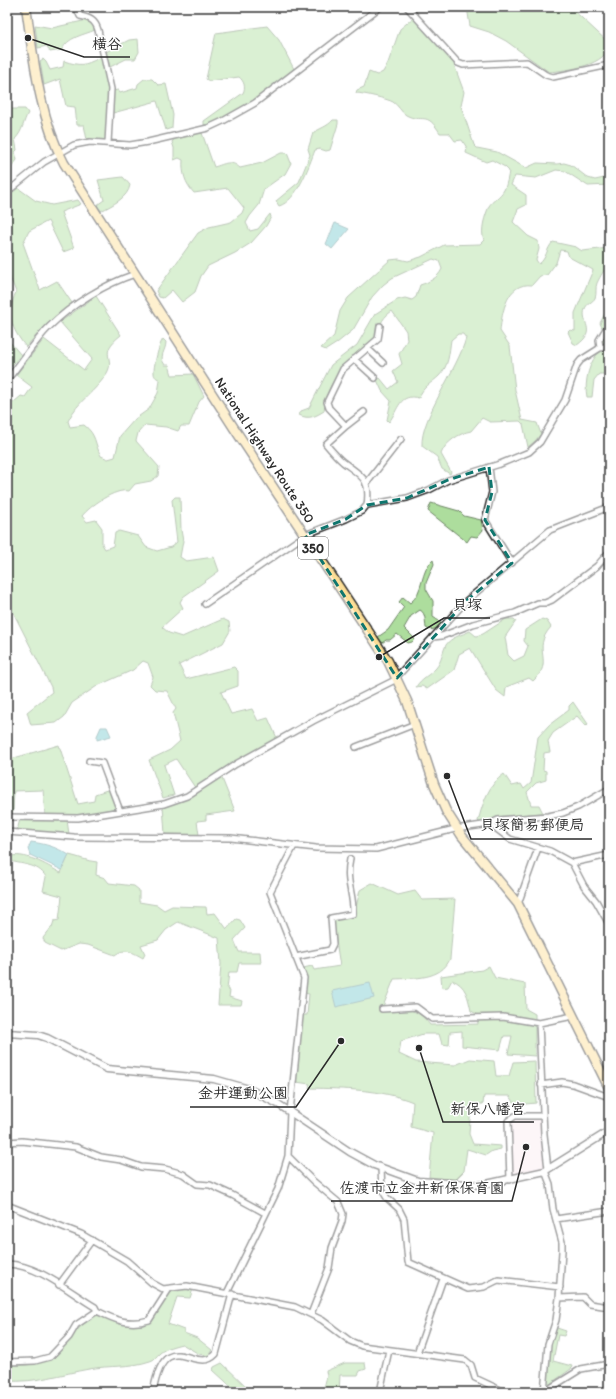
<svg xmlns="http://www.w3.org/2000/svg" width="616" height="1399" font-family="Itim,'Klee One',sans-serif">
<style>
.built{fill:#fbeaf0}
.green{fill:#addd9d;stroke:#6c8464}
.water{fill:#79cbcf;stroke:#5a8b8d}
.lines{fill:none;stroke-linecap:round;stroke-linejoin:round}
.minor-casing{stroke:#2b2b2b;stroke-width:8}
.tertiary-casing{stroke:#2b2b2b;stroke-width:9}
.trunk-casing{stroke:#2b2b2b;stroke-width:11}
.minor{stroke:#fff;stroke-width:5}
.tertiary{stroke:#fff;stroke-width:6}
.trunk{stroke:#fdde96;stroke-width:8}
.marked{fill:none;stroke:#0f766e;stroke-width:3;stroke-dasharray:8 5;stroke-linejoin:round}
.labels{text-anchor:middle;stroke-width:3;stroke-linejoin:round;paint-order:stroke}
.shield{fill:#fff;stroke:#6b6b6b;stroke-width:1}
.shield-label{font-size:13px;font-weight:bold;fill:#2b2b2b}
.street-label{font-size:14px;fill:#2b2b2b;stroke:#fff}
.leader{fill:none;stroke:#2b2b2b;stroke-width:1.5}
.callout-dot{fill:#2b2b2b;stroke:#fff;stroke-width:1.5}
.callout-label{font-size:15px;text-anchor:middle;font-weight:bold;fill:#2b2b2b;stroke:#fff;stroke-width:3;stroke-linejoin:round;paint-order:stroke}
</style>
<rect width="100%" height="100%" fill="#fff"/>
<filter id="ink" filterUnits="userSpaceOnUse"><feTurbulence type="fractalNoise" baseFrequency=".025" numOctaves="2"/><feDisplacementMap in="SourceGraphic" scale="8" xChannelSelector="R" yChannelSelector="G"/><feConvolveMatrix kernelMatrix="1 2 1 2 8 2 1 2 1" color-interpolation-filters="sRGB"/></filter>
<g filter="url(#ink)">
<path class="built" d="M540,1119L547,1167L510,1176V1120Z"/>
<path class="green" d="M467,7H570L609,43C609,66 567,70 549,72L506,41L489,32L470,26Z
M413,18L453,62L464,92L461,106L474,145L477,148L497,152L526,168L537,163L557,164L564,163L571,165L588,178L595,180L609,177V185L588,186L565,171L556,170L536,178L515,176L511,185L526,195V205L518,209L513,222L528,236L538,241L539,249L536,260L539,264C547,258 546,249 553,242L576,247L582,251L609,248C609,270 605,266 597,283C595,287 597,294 595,298C593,302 586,304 585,309C580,322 598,331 577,345L573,343L568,332L570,330L575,331V313L593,270L569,257L567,251L560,250L556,263L547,275L540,276L532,285C507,282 502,312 500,331L510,346L515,390L521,416L522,420L537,423L541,434L535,441L528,447L523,424L520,421L490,422L482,418L471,431C460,433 445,442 441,454L451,472L450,474L442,469L437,457L422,446C420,418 458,369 466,338L463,334H458L451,340C449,353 449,366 439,376C432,383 422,387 419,398C399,393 399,409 389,422L387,420L391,401L382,391L377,380L380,378L389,389L398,382L393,371L402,364L399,354L407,340L406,331L392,311C379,320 381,327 374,339C371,344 364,347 360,351C341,367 326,385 324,411C316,416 309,420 299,415L301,411L309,408L331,365L357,345L375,314L397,300L405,298L412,300L416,297L420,285C429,282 438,278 442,269L439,261L433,259L392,278L383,285L372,297L353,330L337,343L326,350L321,348L334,336L340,311L348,298L390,260L399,259L408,261L421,257L444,245L480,244L484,240C480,230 485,216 489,206C492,201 500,197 504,190C507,184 508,177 509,171L505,167L492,160L486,162L466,153L467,148L462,140L455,141L449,133H440C426,110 423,124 406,115C401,112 398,105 393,102C388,99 362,93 356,93L357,90L364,87L369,72L377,75L383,72L388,63L400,29Z
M87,20L92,22L95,30C84,35 67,37 62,50L50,52L47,46L38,48L35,25L52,28Z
M267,26L279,40L294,69C271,86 232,121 204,125V121L243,93C246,87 244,81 239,77L209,81L206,79L216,33Z
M138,39L139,52L135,59H126L110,67L106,52L129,40Z
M99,58H102L109,90L106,141L87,140L84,125H77L75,107L66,106L60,79L44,85L40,61L43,59L46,62L50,70L63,67L64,61C80,66 84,66 99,58Z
M144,79H152L158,85L166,84L173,115L172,128L166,130L157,101L113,113L112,91L118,90L120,93L137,88L138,84Z
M7,109H25L28,113C23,122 23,131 15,139L17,150L15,152L17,160L7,173L11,181L7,188Z
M333,120H338V124L330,150L326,151L320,149L315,150C309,166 297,201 279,206L276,201L299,182L310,155L308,149L313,133C320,128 327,127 333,120Z
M197,132L202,133L214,167C225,164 230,159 240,168L262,163L281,153H287L291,163L285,174L264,189L259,205L250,216L246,223L250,231L258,229L270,214L271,217L266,226L251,243L235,253L208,266L201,276L195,292L182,302L172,290L163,298L159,297L156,291L198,233L209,227L231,222L242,213L244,208L228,188L194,193C185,183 182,173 183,160L179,158L174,160V148L172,142L175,138Z
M123,177L130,185C128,198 112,205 101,211L97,205L104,200L98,180Z
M18,188L36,201L52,205L78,200L81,204L61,212L74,248L63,252L48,221L29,231L23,243L40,290L57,281L72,303L41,330L26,347C11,328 6,315 16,292L7,270V197Z
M96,296L121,335C97,354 116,357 107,373C95,393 78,400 68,421L70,427L84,425C97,435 94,443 101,456L108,459L115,457L120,436L135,419L149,409L158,393L160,380C157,378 154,377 154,373C153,368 159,344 163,339L166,342C166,351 158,356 165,365H169L172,375L193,374L204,396L199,402L189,426H181L178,431L166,427L145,425L138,433L136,441L159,467L158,476L151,481L135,484L129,491C115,488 90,506 82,516L87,522L96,520L102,528V544L105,549L113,546L115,533L119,531L138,536L146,547L157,551L171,547L177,542L172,500L175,497H180L181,530L183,541L180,557L186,561L214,557L219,571L183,597L180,602L183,608L162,627L169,633L182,637L223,619L229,622L230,631L223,643L179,665L186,679L234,667L238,671V686L221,692L231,714L252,709L258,721L268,718L277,738L219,771L235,811L206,815V820L197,821L199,835L165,834L163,806L186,799L198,792L176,759L164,765L174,795L163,798L149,760L170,750L180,741L173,713L176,709L167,691L155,690L150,685L153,677L148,663L143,661L133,670L97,686L72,703L64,717L56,723L31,725L27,712L52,692L51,687L13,612L7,608V403L9,401L14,402L21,396L25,397L32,387L16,375L44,339L84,370L92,359L60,322Z
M609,306V343L603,344L601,341L605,335L600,323Z
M7,334L9,341L21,355L8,370Z
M601,351L609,352V374H599L594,380L592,397H587C584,383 589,359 601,351Z
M431,503L459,511L464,516L481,520L483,530L477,537L471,536L467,542L428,511Z
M433,560L434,564L426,583V589L433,601V617L442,623C437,628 433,632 426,628C425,622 426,613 420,610L411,616L404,628L415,639L412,642L408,643L397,634L390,640H386L382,643L378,637L388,630L404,607L399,602L403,597L410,603C424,593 420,570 433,560Z
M506,619H514L516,621L505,637L508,655L514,661L524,656L528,646L524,641L525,630L542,619L547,621L551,627C530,650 556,661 533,681L529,678L506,687L505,697L496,690L470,648L459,654L454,670L427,689L422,686L416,687C421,678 430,675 436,668C442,661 442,653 446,645C451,637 462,635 470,631L476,636L483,634Z
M573,702L588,724L586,726L577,716L553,733L548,741L550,752L544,753L543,770L546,771V780L536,783L527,792L531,805H539L543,813L496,817L481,824L478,821C483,803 488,785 504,774L512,786L521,784L524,789L531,783L538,737L549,725L569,710V706Z
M59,745L78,804L94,801L95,794L110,789L117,808L77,816L45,815L43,790L14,791L13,812L7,814V760Z
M20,819L67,820L69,834L17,831Z
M69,855C79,857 86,861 97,862L96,875L105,878L109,883L134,886L139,890V902L157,905L164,910L172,906L206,907L207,914L215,913L227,929L236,919L240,920L245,928L234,940L239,952H260L261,963H239L237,972H229L227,989L230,991L229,997L242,1001L241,1005H218L221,964L219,938L178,922L166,930L158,940L141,945L145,954L143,958C134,953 125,947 115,955L88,945L79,944L61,951L45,943L43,938L52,927L54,921L59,920L62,896L43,891L46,877C38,863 21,865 7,860V857C25,851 46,865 61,873Z
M372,883L398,895L415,891L422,900L455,899L450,959C441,980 414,978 394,979L382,1009C404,1009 416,1006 430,1025L478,1024L477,1014L471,1011C468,997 466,985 452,980L448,987L442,988L441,976L482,970L489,966L495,978L525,984L526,1009L535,1014V1056L508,1054L512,1036H504L500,1050L462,1046V1031L450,1032L449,1045L442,1044L439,1034H423L401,1041L399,1054L416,1062L455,1065L470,1059L494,1061L496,1076H509L513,1062L535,1061L536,1103L516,1105L510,1096H484L483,1104H471L469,1134L473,1144L501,1146V1149L492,1151L486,1155L467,1149L464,1171L455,1180L429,1177L433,1133L411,1127L413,1102C381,1089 344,1089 309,1088L310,1084L296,1082L303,1015H307L309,994L304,993L306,978L303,968L312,966L314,970L340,966L333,922L334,920L354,916L360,890Z
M186,1288L193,1289L190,1298L177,1297L168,1324L184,1330V1333L197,1338L212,1350L208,1356L199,1354L182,1344C174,1346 166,1348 160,1353C156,1356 155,1360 150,1361C130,1368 110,1365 89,1369C61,1374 36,1383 7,1381V1365C13,1366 19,1365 26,1365C67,1362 65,1332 96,1315L126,1325H143L151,1322L170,1293L177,1289Z
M557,1328L566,1331L564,1336L558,1335L553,1361L572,1366L571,1369L547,1386L551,1338Z
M222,1363L248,1388L251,1392H237L213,1370L214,1367Z
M345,1363H365L366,1369L360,1371L358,1375H340L339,1392H323L327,1376L326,1371Z"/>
<path class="water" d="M335,223L349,229L332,249L326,244Z
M101,727H107L111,736L97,740V736Z
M31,842C46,844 56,847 69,855L62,870L30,855L28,849Z
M370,983L374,998L336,1007L332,991Z"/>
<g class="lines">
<defs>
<path id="minor" d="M76,7L80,16C90,18 95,20 98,30L111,89L108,143
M407,7L458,63L463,65L527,62L546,75L553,77L609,65
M7,192L44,162L74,145L90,142L130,145L148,142L208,128L223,121L255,103L380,7
M367,348L383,363
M600,348L609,346
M354,359L375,378
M11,375C24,359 35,341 49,327C72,304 105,284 135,274
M346,426L364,412
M489,467L492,492L485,520L512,563
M366,484L401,439
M367,505C371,478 361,476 343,462C337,457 331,450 326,444L346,426L329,408L327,402L343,369L378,339L380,326
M205,604L305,535L346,519L362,511L367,505L407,498L429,490L448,480L500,464L529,452L540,442L565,400L577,365L581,360L600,348L599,340L609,324
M433,637L442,636L473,624L515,613L538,603H545L552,600L597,566L609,552
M356,747L415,724
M89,761L102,763L120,811
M7,817L78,818L164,804L187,796L236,764L313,721L393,681L466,601L550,530L609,507
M490,824L510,839L550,851L572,863L584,886L596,901L609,924
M7,832L74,837L231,838L316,848L376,849L455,829L490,824L498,820L548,816L563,813L578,807L609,789
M572,863L609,855
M518,904L538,848
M295,957L330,950L333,944L331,918L353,914C354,893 345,883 350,859
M382,1009L416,1007L432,1019L503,1017L539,1023L573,1016
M539,1023L544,1134L548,1169
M541,1085L562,1082L573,1084L609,1097
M7,1142L22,1141L76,1147L101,1157L121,1160L141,1167L165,1169L183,1174L197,1184L210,1185L232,1195L265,1213
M288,1156L313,1181L338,1202L343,1214L342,1221L332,1248L329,1268L311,1314
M381,1168L382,1190L387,1198L399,1209L404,1219L408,1262L468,1289L484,1287L498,1280L560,1287
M510,1180L508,1121L515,1116H543
M7,1205L81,1234L127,1261L152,1283L163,1289L187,1286L295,1307L322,1320L350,1341L362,1346L465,1360L471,1365L475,1378L505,1392
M556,1219L609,1211
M7,1264C39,1265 68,1291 95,1307L97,1311
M59,1285L92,1240
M227,1293L278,1189L288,1156L290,1112L304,978L270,892L294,846
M559,1298L583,1297L590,1304L609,1307
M417,1353L443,1279
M7,1362L35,1361L50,1357L69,1337L76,1325L97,1311C115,1320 129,1326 149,1320L169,1289
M153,1392C166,1322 195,1377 216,1354L232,1294
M380,1392L389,1350
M544,1392L548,1344L556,1320L559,1298L562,1251V1242L553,1209L550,1184L545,1171
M544,1392L581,1369L609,1364"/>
<path id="tertiary" d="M7,1033L38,1035L47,1038L107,1069L214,1079L249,1089L278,1104L350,1152L374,1165L418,1181L482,1185L545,1171L609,1131"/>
<path id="trunk" d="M26,7C34,60 39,116 64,163L234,428L388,661L407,701L434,784L446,811L462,836L518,904L609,1088"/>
</defs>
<use href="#minor" class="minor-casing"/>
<use href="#tertiary" class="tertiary-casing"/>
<use href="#trunk" class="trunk-casing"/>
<use href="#minor" class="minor"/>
<use href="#tertiary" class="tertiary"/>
<use href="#trunk" class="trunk"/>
</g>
</g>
<path d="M0 0H616V1399H0ZM489,467L492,492L485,520L512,563L466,601L397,678L305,535L346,519L367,505L407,498L448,480Z" fill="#fff" fill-opacity=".55" fill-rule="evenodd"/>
<path class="marked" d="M489,467L492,492L485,520L512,563L466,601L397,678L305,535L346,519L367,505L407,498L448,480Z"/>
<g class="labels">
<rect class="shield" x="298" y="537" width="30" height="22" rx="3"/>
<g class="shield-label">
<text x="313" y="553">350</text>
</g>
<g class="street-label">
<text transform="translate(265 450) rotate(57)" y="5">National Highway Route 350</text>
</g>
</g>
<path class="leader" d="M28 38L84 57H130M379 657L444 618H490M447 776L471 839H592M341 1041L296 1107H190M419 1048L443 1122H534M526 1147L512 1201H331"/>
<g class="callout-dot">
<circle cx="28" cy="38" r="4"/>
<circle cx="379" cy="657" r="4"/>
<circle cx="447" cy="776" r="4"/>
<circle cx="341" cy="1041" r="4"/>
<circle cx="419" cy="1048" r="4"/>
<circle cx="526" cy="1147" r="4"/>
</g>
<g class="callout-label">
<text x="107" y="49">横谷</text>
<text x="467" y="610">貝塚</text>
<text x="532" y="830">貝塚簡易郵便局</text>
<text x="243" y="1098">金井運動公園</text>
<text x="488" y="1114">新保八幡宮</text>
<text x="422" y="1193">佐渡市立金井新保保育園</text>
</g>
<rect width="616" height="1399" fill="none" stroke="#fff" stroke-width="24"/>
<rect x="12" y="12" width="592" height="1375" fill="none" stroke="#2b2b2b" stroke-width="1.5" filter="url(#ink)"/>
</svg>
